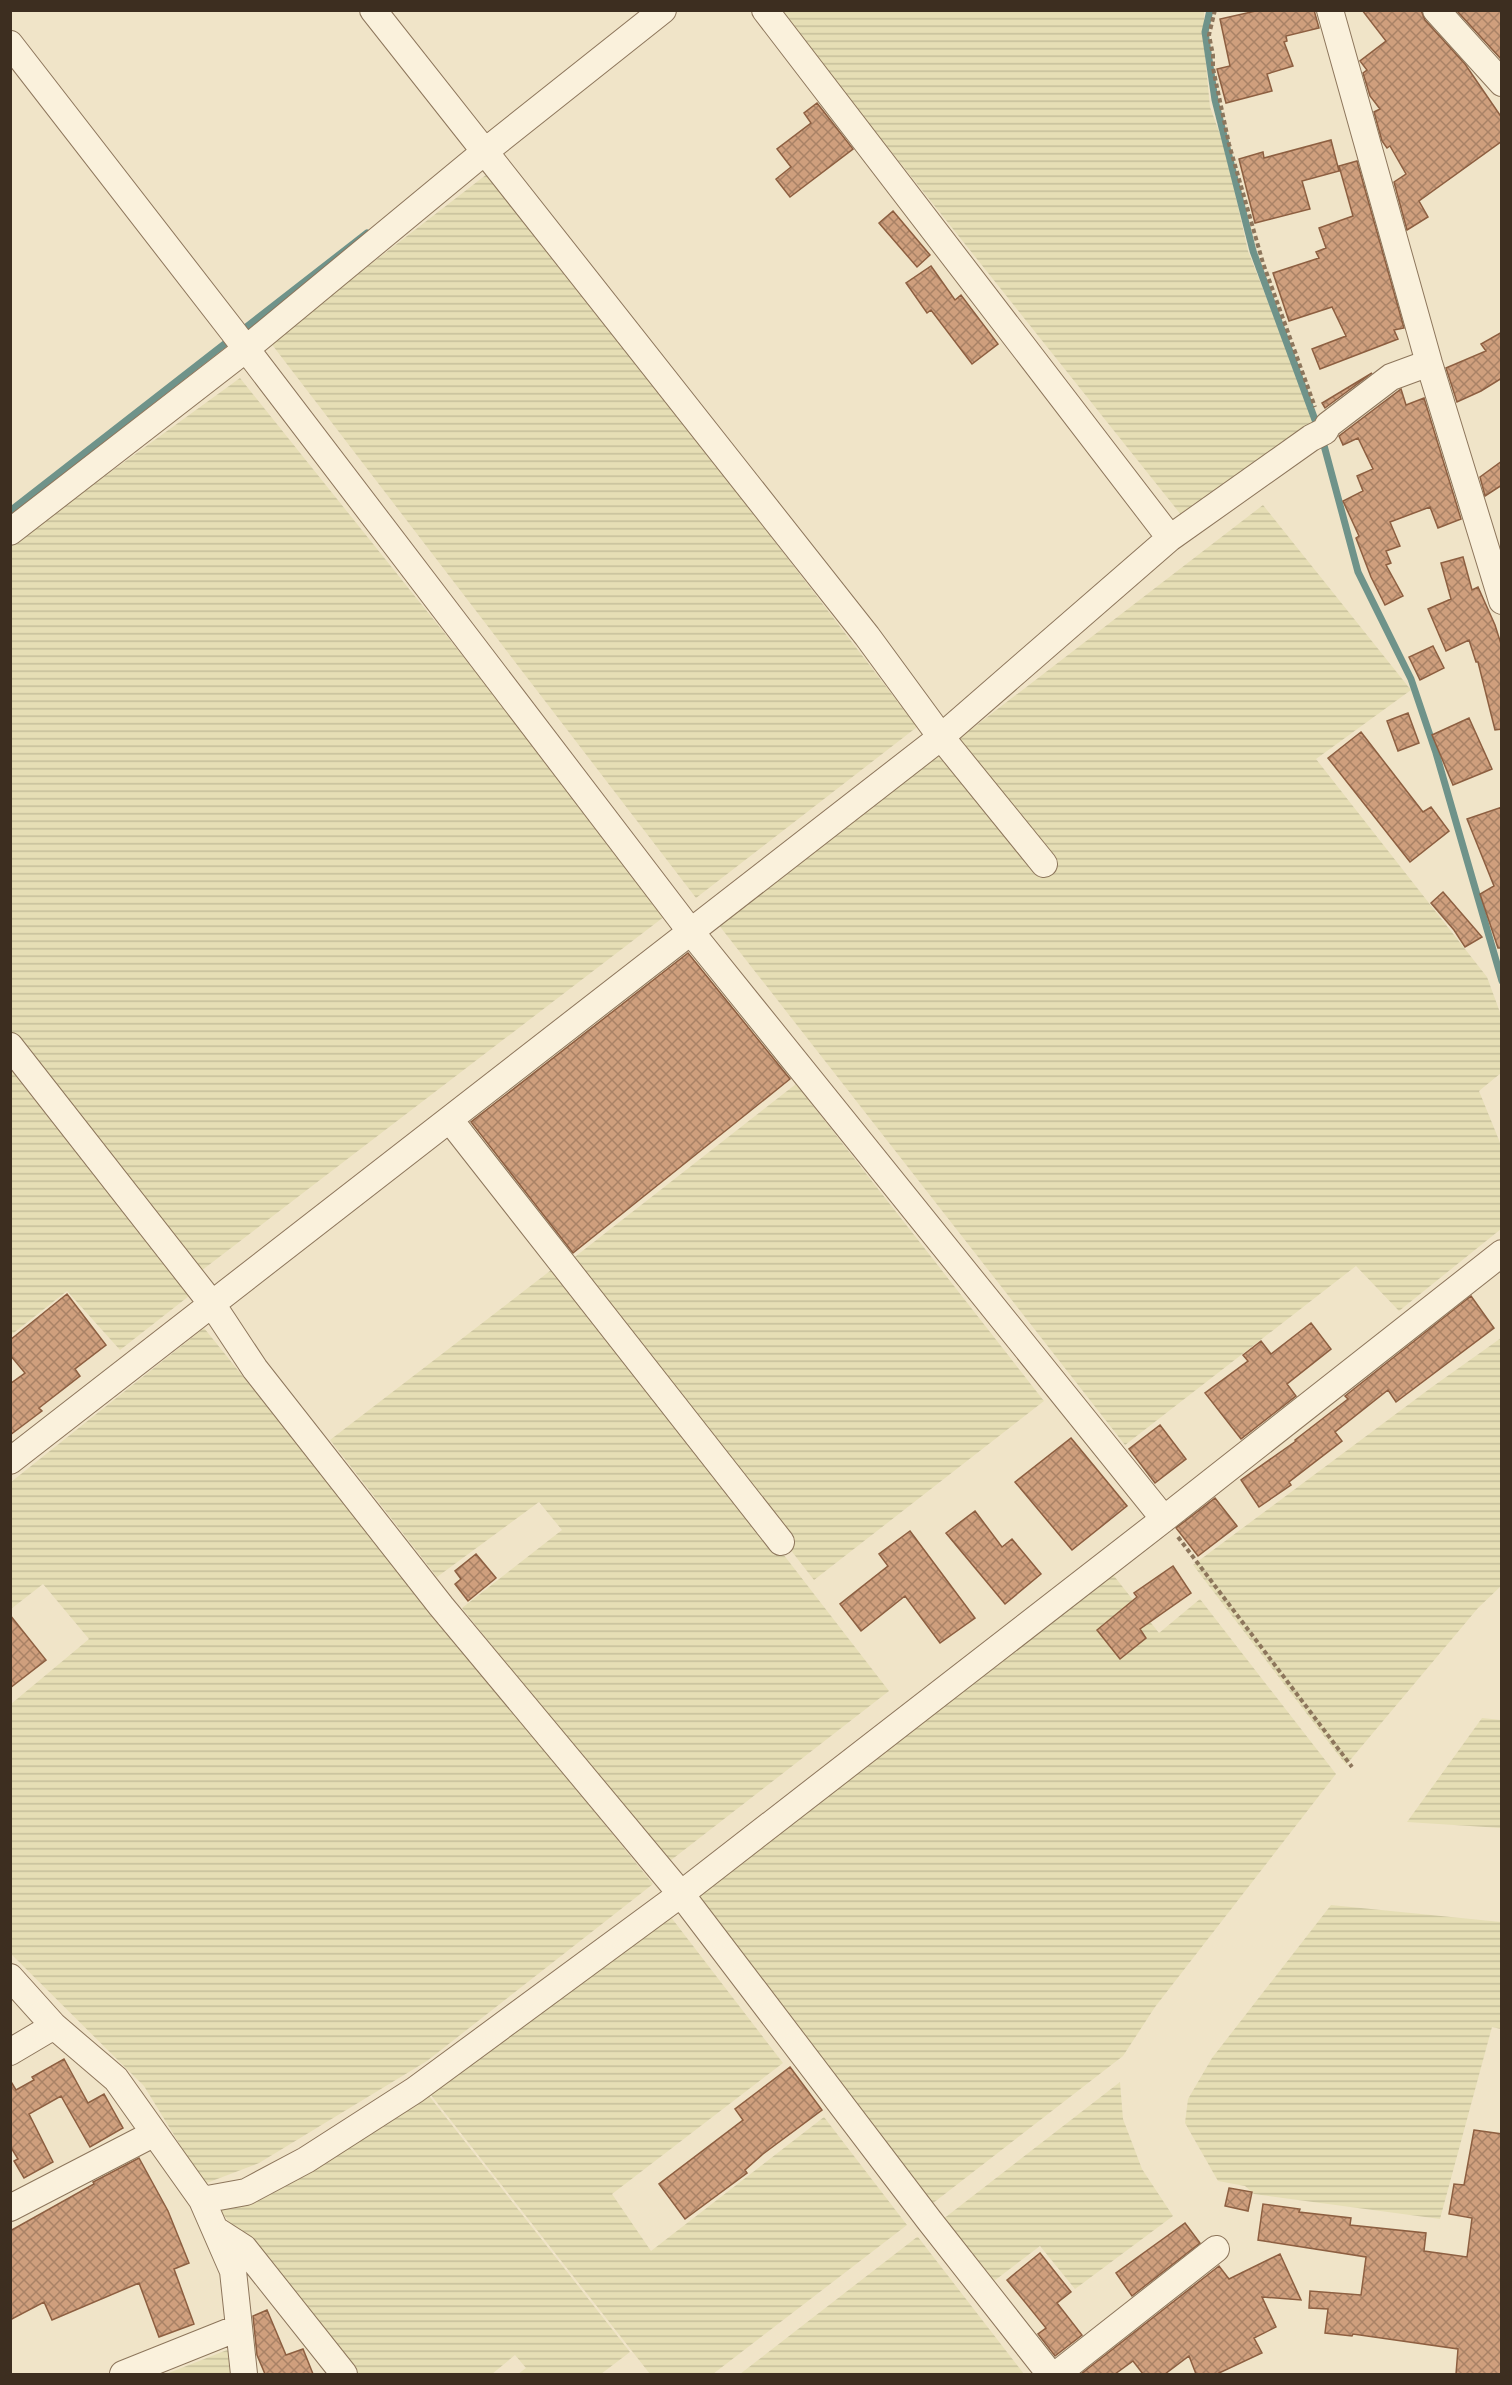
<svg xmlns="http://www.w3.org/2000/svg" width="1512" height="2385" font-family="'Libre Baskerville',serif">
<style>
.farmland{fill:url(#farmland-rules)}
.lines{fill:none;stroke-linecap:round;stroke-linejoin:round}
.stream{stroke:#6f938a;stroke-width:7}
.building{fill:url(#building-cross-hatch);stroke:#8d5f41;stroke-width:1.5}
.minor-casing{stroke:#8d765c;stroke-width:28}
.path{stroke:#8d765c;stroke-width:4;stroke-dasharray:4.5 3;stroke-linecap:butt}
.minor{stroke:#faf1dc;stroke-width:26}
</style>
<defs>
<pattern id="farmland-rules" width="6" height="5" patternUnits="userSpaceOnUse" patternTransform="scale(1.5)"><rect width="6" height="5" fill="#e6deb5"/><path d="M0 2.5h6" fill="none" stroke="#c6bf9b"/></pattern>
<pattern id="building-cross-hatch" width="8" height="8" patternUnits="userSpaceOnUse" patternTransform="scale(1.5)"><rect width="8" height="8" fill="#cf9f7d"/><path d="M0 0l8 8M0 8l8-8" fill="none" stroke="#a98266"/></pattern>
</defs>
<rect width="100%" height="100%" fill="#f0e4c8"/>
<path class="farmland" d="M779,11H1204V44L1210,107L1225,148L1248,251L1316,423L1186,521Z
M491,171L917,727L696,898L270,342Z
M240,378L669,913L197,1274L11,1040L10,545Z
M1263,505L1411,690L1316,759L1487,977L1501,1015V1073L1479,1091L1501,1145V1229L1399,1311L1356,1266L1125,1445L718,924Z
M11,1069L189,1296L120,1350L67,1291L11,1335Z
M796,1084L1044,1401L814,1580L567,1263Z
M559,1264L889,1691L666,1864L462,1608L562,1530L539,1502L437,1577L330,1440Z
M204,1328L653,1884L427,2061L259,2163L204,2184L144,2086L11,1954V1704L89,1639L43,1584L11,1609V1482Z
M1501,1338V1586L1478,1608L1346,1765L1193,1565L1432,1387Z
M1107,1567L1159,1633L1200,1599L1336,1774L1155,2007L1123,2056L928,2207L686,1893Z
M1482,1718L1501,1720V1828L1407,1822Z
M1331,1905L1501,1922V2029L1492,2027L1440,2219L1254,2194L1245,2186L1218,2181L1185,2123L1188,2099L1212,2058Z
M667,1912L783,2063L612,2194L651,2251L824,2117L907,2225L713,2374H650L427,2090Z
M1120,2082L1123,2119L1142,2169L1173,2216L1075,2289L1040,2246L990,2284L938,2223Z
M419,2083L630,2352L601,2374H518L526,2368L515,2355L492,2374H352L218,2208Z
M918,2237L1024,2374H740L917,2237Z
M227,2350L233,2357L235,2374H166Z"/>
<g class="lines">
<path class="stream" d="M1210,10L1205,32L1215,100L1253,251L1318,428
M1322,438L1358,572L1411,679L1436,753L1502,981
M10,511L367,233"/>
</g>
<path class="building" d="M1260,10H1314L1319,28L1286,36L1287,41L1284,42L1293,66L1267,74L1272,91L1226,103L1217,69L1230,66L1220,19Z
M1362,10H1421L1425,20L1465,64L1502,118V141L1419,201L1428,217L1407,230L1394,182L1406,174L1390,146L1387,148L1382,141L1374,112L1380,109L1370,96L1363,73L1367,70L1360,61L1386,41Z
M1459,10H1502V60L1458,12Z
M817,103L853,149L790,197L776,179L791,167L777,149L811,123L804,113Z
M1331,140L1339,171L1302,181L1310,209L1255,223L1239,159L1263,152L1264,158Z
M1357,161L1404,328L1394,330L1398,339L1320,369L1312,349L1346,336L1332,307L1289,321L1273,273L1319,258L1316,252L1326,248L1319,228L1353,216L1339,166Z
M893,211L930,255L917,267L879,223Z
M931,266L955,300L961,295L998,344L972,364L931,310L927,313L906,283Z
M1502,332V378L1481,391L1457,402L1446,368L1486,351L1481,344Z
M1372,373L1325,408L1322,403Z
M1401,389L1406,405L1424,398L1461,519L1438,528L1430,507L1390,522L1400,546L1386,551L1391,563L1386,565L1403,596L1385,605L1371,577L1356,538L1359,536L1343,501L1363,491L1357,476L1373,469L1358,438L1343,445L1339,436Z
M1502,461V485L1485,496L1480,477Z
M1463,557L1472,590L1478,587L1495,625L1502,647V729L1495,730L1478,662H1476L1469,640L1446,651L1428,609L1451,599L1441,563Z
M1433,646L1444,668L1420,680L1409,657Z
M1408,713L1419,743L1398,751L1387,721Z
M1469,718L1492,769L1453,785L1432,735Z
M1361,732L1423,812L1431,807L1449,831L1410,862L1328,758Z
M1502,807V948H1498L1480,894L1494,886L1467,819Z
M1443,892L1482,937L1465,947L1454,930L1431,903Z
M688,953L790,1079L573,1253L471,1122Z
M67,1294L106,1345L75,1369L80,1376L39,1408L42,1411L10,1435V1384L25,1373L10,1355V1340Z
M1471,1296L1494,1328L1396,1402L1388,1390L1335,1432L1342,1441L1289,1482L1291,1485L1259,1507L1241,1480L1296,1441L1295,1440L1348,1399L1345,1396Z
M1311,1323L1331,1349L1287,1384L1296,1396L1241,1439L1205,1393L1248,1361L1243,1355L1261,1341L1271,1354Z
M1160,1425L1186,1459L1155,1483L1129,1449Z
M1071,1438L1127,1506L1072,1550L1015,1482Z
M1215,1498L1237,1526L1198,1556L1176,1528Z
M975,1511L1002,1547L1012,1539L1041,1574L1005,1604L946,1533Z
M910,1531L975,1618L940,1643L905,1596L861,1631L840,1604L888,1566L879,1554Z
M476,1554L496,1578L468,1601L455,1584L461,1579L455,1571Z
M1173,1566L1191,1593L1140,1629L1146,1638L1120,1659L1097,1630L1137,1597L1134,1593Z
M10,1615L46,1660L10,1688Z
M64,2059L88,2103L104,2094L123,2128L90,2147L61,2096L29,2114L53,2162L24,2178L14,2161L18,2159L10,2146V2080L16,2090L34,2080L32,2077Z
M790,2067L822,2110L763,2154L745,2170L747,2173L685,2219L659,2184L743,2120L735,2109Z
M1474,2130L1502,2134V2374H1456L1458,2349L1353,2334L1352,2336L1325,2333L1328,2309L1309,2308L1310,2291L1361,2295L1366,2257L1258,2240L1263,2204L1300,2209L1299,2212L1351,2218L1350,2225L1426,2233L1424,2251L1467,2257L1472,2218L1449,2214L1454,2184L1464,2185Z
M139,2158L168,2211L189,2263L174,2269L194,2324L159,2337L139,2283L52,2320L44,2302L10,2320V2231L94,2184L93,2182Z
M1229,2188L1252,2192L1248,2211L1225,2206Z
M1185,2223L1200,2243L1132,2296L1116,2273Z
M1040,2253L1071,2292L1057,2303L1082,2335L1055,2356L1038,2334L1046,2328L1007,2280Z
M1280,2254L1301,2300L1262,2297L1276,2327L1254,2338L1262,2353L1217,2374H1196L1189,2356L1165,2374H1143L1133,2361L1115,2374H1081L1219,2266L1229,2279Z
M267,2310L286,2355L303,2349L313,2374H265L257,2355L253,2316Z"/>
<g class="lines">
<defs>
<path id="minor" d="M373,10L867,636L941,737L1044,864
M765,10L1170,538
M1330,10L1429,363L1502,601
M1436,10L1502,83
M10,44L231,329L691,932L1164,1519
M10,532L246,349L483,153L663,10
M10,1046L212,1304L255,1369L441,1606L681,1894L929,2220L1050,2374
M450,1120L781,1542
M10,1461L941,737L1170,538L1311,438L1325,431L1328,425L1391,377L1429,363
M10,1977L54,2026L116,2079L202,2200L233,2271L244,2374
M10,2052L54,2026
M202,2200L246,2192L306,2160L415,2090L681,1894L1164,1519L1502,1253
M10,2208L153,2134
M216,2230L244,2248L344,2374
M123,2374L238,2328
M1057,2374L1216,2249"/>
</defs>
<use href="#minor" class="minor-casing"/>
<path class="path" d="M1215,10L1209,35L1213,55V68L1229,144L1263,263L1315,407
M1178,1537L1352,1767"/>
<use href="#minor" class="minor"/>
</g>
<rect width="1512" height="2385" fill="none" stroke="#3d2e20" stroke-width="24"/>
</svg>
